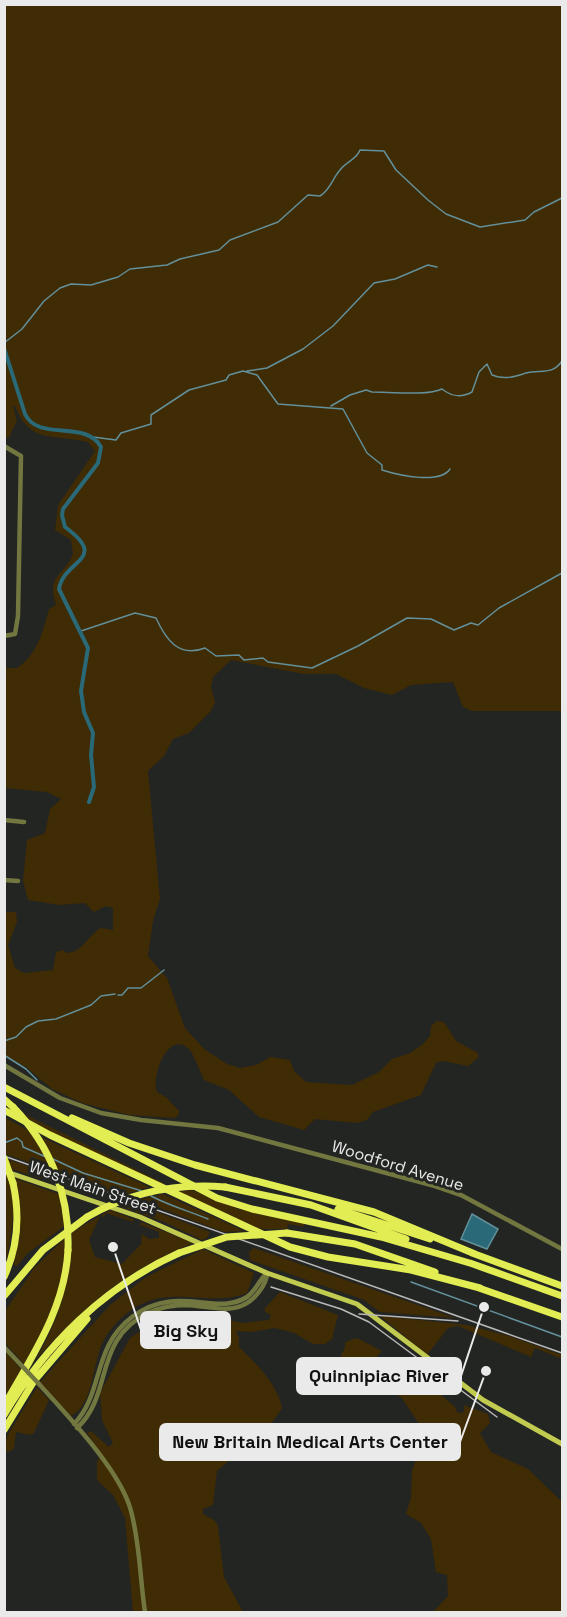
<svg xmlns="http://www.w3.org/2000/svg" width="567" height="1617" font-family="'Space Grotesk',sans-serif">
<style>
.green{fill:#3f2b04}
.water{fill:#2a6978;stroke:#63909a;stroke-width:1.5}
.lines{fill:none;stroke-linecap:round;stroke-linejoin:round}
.stream{stroke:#63909a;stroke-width:1.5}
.canal{stroke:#2a6978;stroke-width:4}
.minor{stroke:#727740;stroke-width:4.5}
.major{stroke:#c1cb50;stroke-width:5}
.highway{stroke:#e1ed53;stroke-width:7}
.rail{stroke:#b8b9b8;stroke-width:1.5}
.minor-bridge{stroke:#727740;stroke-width:4.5}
.highway-bridge{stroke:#e1ed53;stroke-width:7}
.labels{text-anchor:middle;stroke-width:6;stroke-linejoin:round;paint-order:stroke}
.street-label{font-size:16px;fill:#e9eae9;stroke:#232523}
.leader{fill:none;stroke:#e9eae9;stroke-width:2}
.callout-dot{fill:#e9eae9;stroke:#232523;stroke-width:2}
.callout{fill:#e9eae9;stroke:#e9eae9;stroke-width:2}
.callout-label{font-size:18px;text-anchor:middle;font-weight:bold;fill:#111}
</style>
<rect width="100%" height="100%" fill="#232523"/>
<path class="green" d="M5,4L562,5V711H472L463,707L453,682L411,685L392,695L364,688L336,674H304L231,660L213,677L211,687L215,702L211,711L189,733L173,739L164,756L148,771L160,899L153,921L148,956L167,978L185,1028L204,1049L227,1064L240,1068L256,1065L270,1057L290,1060L294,1071L306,1082L352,1085L379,1072L392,1059L410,1053L423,1044L430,1036L431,1026L437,1021L444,1022L456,1041L478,1053V1058L468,1066L443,1061L436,1063L421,1095L373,1112L367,1120L356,1123L315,1119L304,1130L259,1117L229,1090L204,1080C201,1074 193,1053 189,1049C168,1029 151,1076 157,1092L167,1098L179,1111L178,1116L173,1118L129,1115L82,1103L52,1089L26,1067L5,1057V912H16L17,922L8,945L15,968L24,973L53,970L56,952L63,950L67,953C84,951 87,936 101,928L113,930V908L106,906L94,912L85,903L59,905L28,900L23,881L27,840L45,833L50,809L61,799L47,792L5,788V668H17C37,655 43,631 49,609L56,605C46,575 64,576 73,554L71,540L55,530L58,505L95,451L88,442C53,434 29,444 15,406H13L17,421L8,439L5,435Z
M24,1114L165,1184L160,1185C131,1171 41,1135 24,1114Z
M4,1117L31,1132L53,1171L5,1154Z
M41,1137L149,1187L121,1196L59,1173Z
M7,1159L54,1175L58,1184L11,1169Z
M5,1174C20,1187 11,1246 5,1264Z
M14,1178L61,1195L66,1225L28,1253L17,1266L14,1265L20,1221Z
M192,1190L238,1209L304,1223V1227L288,1224L287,1229H256L175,1192Z
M163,1194L236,1227L244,1231L224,1232L138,1200Z
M130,1202L210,1232L207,1238L202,1240L164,1222L119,1206Z
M110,1210L133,1219L134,1225L133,1222L106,1213L104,1217L100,1216L89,1240L95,1257L122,1264L141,1244L142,1234L149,1239L159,1238V1232L141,1225L138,1228L141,1222L193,1243C121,1273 88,1304 36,1359C59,1319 72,1278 72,1232Z
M66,1237L63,1274L54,1310L25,1365L5,1343V1311L35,1267Z
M254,1248L455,1318L380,1312L364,1300L250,1260L249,1252Z
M203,1249L254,1273L247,1293C210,1308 172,1284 134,1308C122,1316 109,1329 103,1342C92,1363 94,1405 71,1416L40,1382L110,1305L146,1277Z
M280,1292L338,1315L332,1339L325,1344H313L294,1333L275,1328L251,1332L236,1331L239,1338V1347C255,1362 278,1385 282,1408C267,1434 239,1451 217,1471L213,1505L203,1509V1514L214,1520L218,1526L224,1577L243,1612H133L125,1518L113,1495L97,1480V1461L102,1455L87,1433L91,1431L109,1447L113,1443L102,1420L100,1393L130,1338L154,1322L166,1318L185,1317L202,1321L219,1318L243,1323L269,1320L271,1315L265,1312V1308Z
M380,1316L467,1325L509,1336L562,1355V1359L535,1348L531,1357L458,1326L448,1328L427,1355Z
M357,1338L382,1351L377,1356L382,1364L404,1373L406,1370L400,1367L401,1364L409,1367L455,1407L458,1413L464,1412V1405L488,1414L490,1423L480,1433L491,1452L528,1469L562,1502V1612H433L448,1596L447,1575L436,1572L431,1539L421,1523L406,1514L411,1497L412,1470L422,1444V1428L401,1397L344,1371L341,1355L345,1348V1342Z
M5,1351L22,1370L5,1401Z
M37,1387L49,1400L34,1433L30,1435L16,1432L14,1449L8,1452L4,1449L7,1436Z"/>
<path class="water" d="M472,1214L498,1229L487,1249L461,1239Z"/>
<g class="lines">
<path class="stream" d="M4,343L22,329L44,301L60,288L71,284L91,285L118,277L130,269L167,265L180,259L219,250L230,240L278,222L308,195L320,196C331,189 332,179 340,170C346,162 357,159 360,150L384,151L396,170L428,200L446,214L480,227L525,220L534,212L562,198
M247,371L267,368L303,349L333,326L374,283L395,279L428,265L437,267
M331,406L350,395L366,390L372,392C390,392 428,396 442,389C452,397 461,398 472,392L479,372L487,364L492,375C504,380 514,377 526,373C540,369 552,376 562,361
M93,437L116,440L121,433L151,424V415L189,390L226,380L229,375L243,371L257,375L278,404L343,409L367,453L382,465V470C401,476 440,484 450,469
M81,631L135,613L156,618C166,640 179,658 205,648L216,656L239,655L244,660L263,658L268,662L312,668L358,646L407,618L431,619L454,630L471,623L478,625L499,608L562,573
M118,995H122L128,988H141L164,970
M4,1041L16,1037L26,1027L38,1021L56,1019L91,1005L101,996L115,994
M4,1055L26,1069L37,1080
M4,1143L17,1138L22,1142L23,1147L46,1157
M53,1159L83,1173L142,1191
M151,1196C170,1206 189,1211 208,1219
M411,1282L562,1337"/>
<path class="canal" d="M4,348L25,414C38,442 86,419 101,447L98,463L63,509L62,515L65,527C110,560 64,559 59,589L88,648L81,691L84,712L93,733L91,755L94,787L89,802"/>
<path class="minor" d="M4,446L21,456L18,616L15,634L4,636
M4,820L24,822
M4,880L18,881
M4,1065L60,1098L101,1113L141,1120L218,1128L435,1186L461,1195L562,1249
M4,1347L23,1367
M39,1384C67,1415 121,1471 131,1511C140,1544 140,1579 145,1612
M74,1424C104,1393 92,1347 132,1317C177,1283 216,1317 247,1297C256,1291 259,1280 267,1273
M77,1428C114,1394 92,1339 150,1312C162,1307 174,1305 186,1305C212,1306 239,1318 258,1293C263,1287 267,1281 267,1273"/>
<path class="major" d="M4,1171L140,1217L267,1273L357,1304L483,1400L562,1444"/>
<path class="highway" d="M4,1087L217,1198L252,1209L381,1237L473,1264
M4,1099L13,1107
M4,1110L50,1135L290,1247L328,1257L411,1270L480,1288
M72,1118L129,1143L195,1165L374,1212L475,1254
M225,1187L311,1205L406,1239
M338,1209L430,1239
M287,1233L355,1244L435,1272
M472,1253L562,1286
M470,1263L562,1296
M4,1277C18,1247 20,1215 13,1183
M476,1287L562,1317
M4,1296L43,1250L87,1217
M4,1406C32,1356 65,1309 68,1250
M4,1415C45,1345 105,1286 179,1253
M4,1430L34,1381L87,1319"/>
<path class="rail" d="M4,1156L562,1353
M271,1287L341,1309L369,1322L497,1417
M359,1314L458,1321"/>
<path class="minor-bridge" d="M23,1367L39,1384"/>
<path class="highway-bridge" d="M13,1107C51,1146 70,1196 68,1250
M4,1158L13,1183
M87,1217C129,1193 177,1183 225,1187
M179,1253L227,1237L287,1233"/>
</g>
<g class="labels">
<g class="street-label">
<text transform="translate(398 1165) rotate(17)" y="6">Woodford Avenue</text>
<text transform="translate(93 1187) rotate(19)" y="6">West Main Street</text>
</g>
</g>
<path class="leader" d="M113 1247L141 1330M484 1307L461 1376M486 1371L460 1442"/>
<g class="callout-dot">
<circle cx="113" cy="1247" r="6"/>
<circle cx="484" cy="1307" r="6"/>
<circle cx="486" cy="1371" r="6"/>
</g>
<g class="callout">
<rect x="141" y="1312" width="89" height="36" rx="6"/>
<rect x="297" y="1358" width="164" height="36" rx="6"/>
<rect x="160" y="1424" width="300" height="36" rx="6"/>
</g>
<g class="callout-label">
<text x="186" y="1337">Big Sky</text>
<text x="379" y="1382">Quinnipiac River</text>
<text x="310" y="1448">New Britain Medical Arts Center</text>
</g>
<rect width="567" height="1617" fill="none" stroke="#e9eae9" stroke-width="12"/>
</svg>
